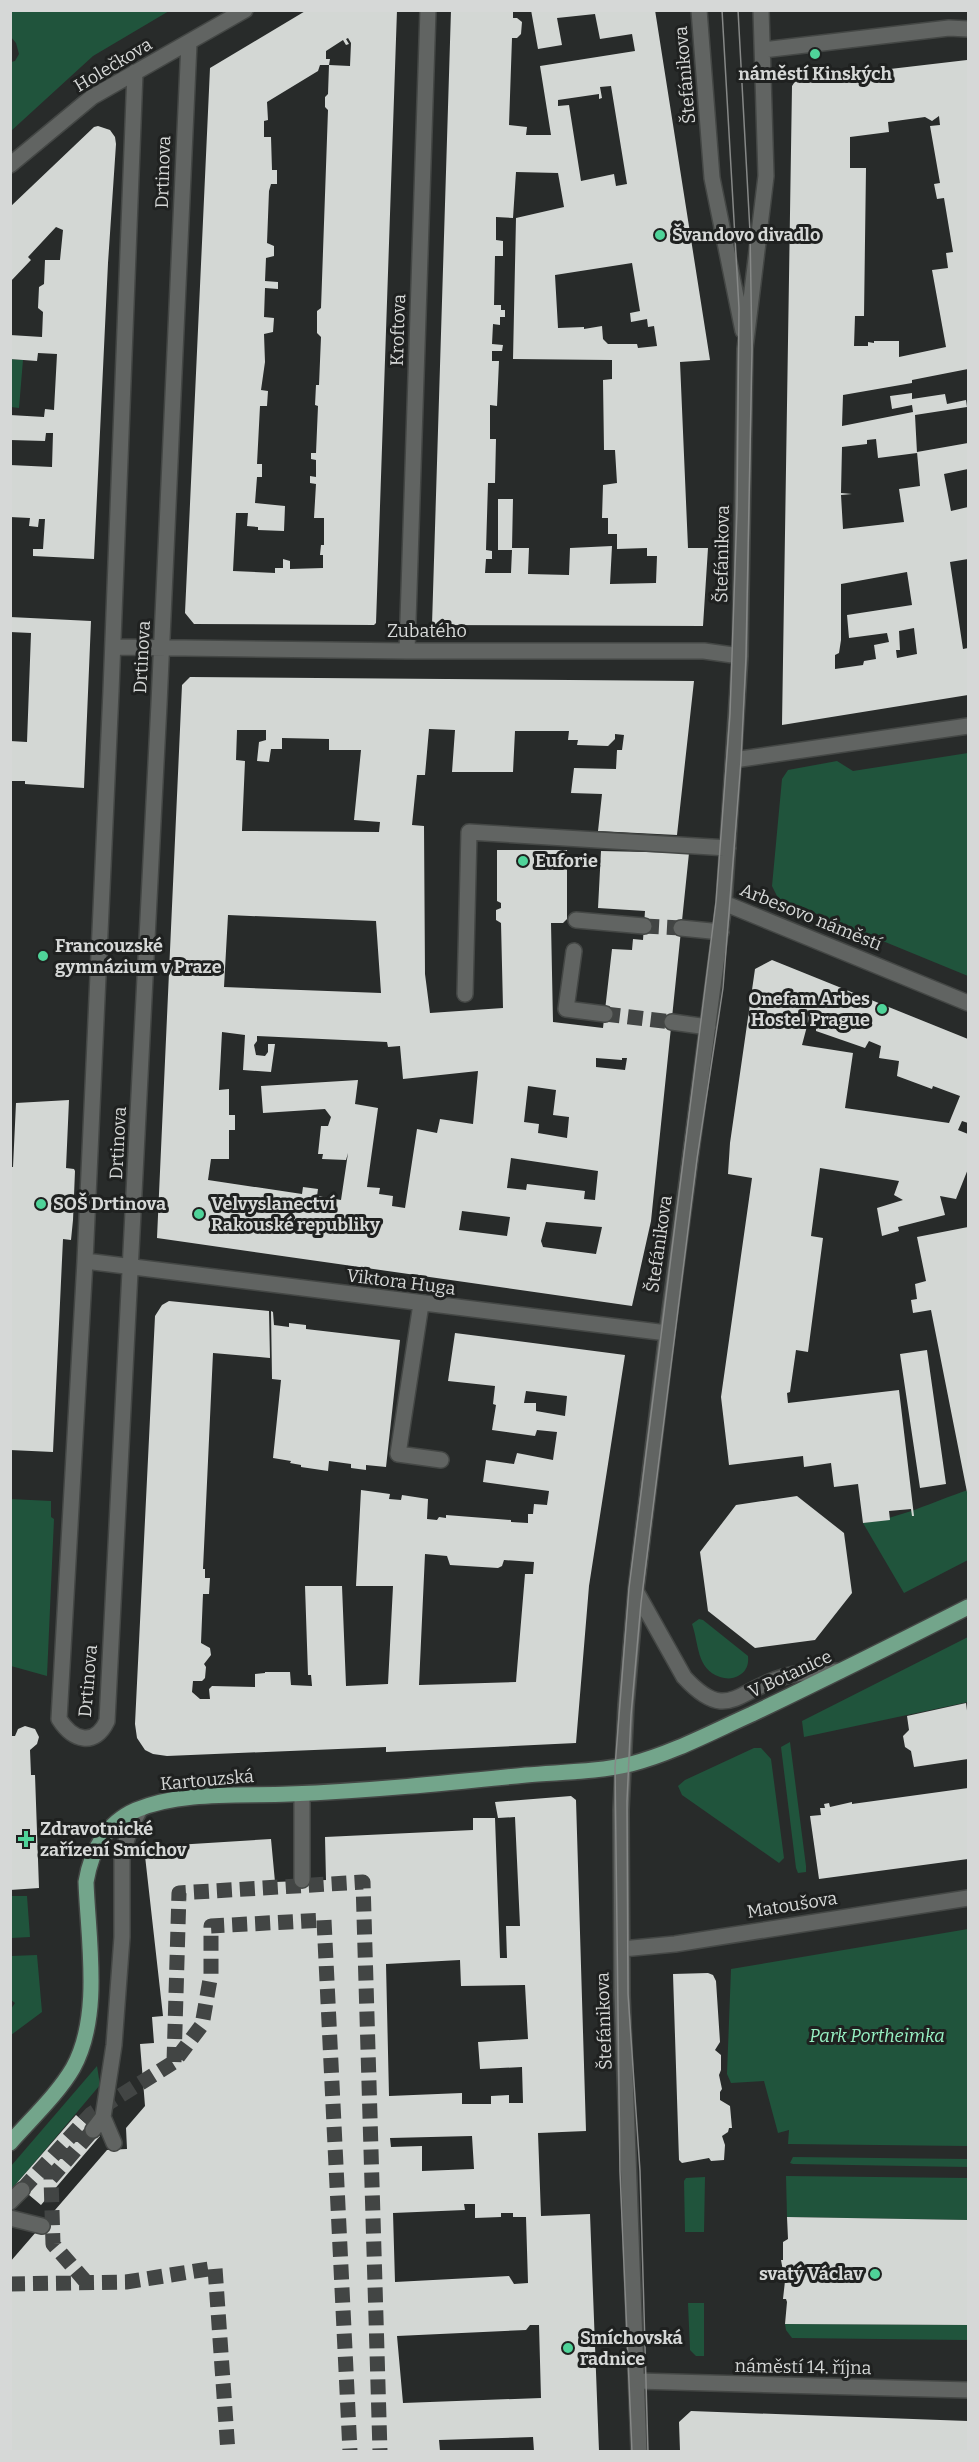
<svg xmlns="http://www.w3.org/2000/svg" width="979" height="2462" font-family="Bitter,serif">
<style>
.green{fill:#20543c}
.building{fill:#d3d7d4;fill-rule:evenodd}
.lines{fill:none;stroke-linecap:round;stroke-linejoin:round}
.minor-tunnel{stroke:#424544;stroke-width:15;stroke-dasharray:15 8;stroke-linecap:butt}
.minor-casing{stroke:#444745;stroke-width:18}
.major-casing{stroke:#444745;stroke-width:18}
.minor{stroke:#616462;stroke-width:15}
.major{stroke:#73a58b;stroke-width:15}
.tram{stroke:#868887;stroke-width:1.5}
.poi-dot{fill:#4fd399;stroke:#1f2120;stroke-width:2}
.labels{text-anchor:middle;stroke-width:6;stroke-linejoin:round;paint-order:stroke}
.street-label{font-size:18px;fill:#d6d8d7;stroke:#1f2120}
.poi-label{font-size:18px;font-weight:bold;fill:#d6d8d7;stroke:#1f2120;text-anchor:start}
.park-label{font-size:18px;font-style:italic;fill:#98f2c4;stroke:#1f2120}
</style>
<rect width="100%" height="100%" fill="#282b2a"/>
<path class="green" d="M11,10H169V11L93,56L11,131V62L15,61L19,54L16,43L11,37Z
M10,359L23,360L19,408L11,407Z
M968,753V976L778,898L772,886L782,779L788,770L837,761L853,771Z
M968,1490V1560L904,1593L863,1523C901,1518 932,1502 968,1490Z
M10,1499L51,1501V1517L54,1519L47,1676L11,1666Z
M699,1619L703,1620L748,1656C749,1665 746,1672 738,1676C733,1679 726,1679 720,1677C696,1669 699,1643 692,1624Z
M968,1637V1702L804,1737L802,1721Z
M790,1742L806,1866V1872L798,1873L796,1868L781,1747Z
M754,1748H761L771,1759L784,1858L779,1863L682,1795L678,1786L685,1780Z
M11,1896H27L30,1937L11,1938Z
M968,1929V2146L788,2144L789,2130L778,2133L764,2081L731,2083L727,2074L731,1969Z
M37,1955L42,2012L11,2035V2009L15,2003L11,2000V1956Z
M97,2066L100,2085L11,2190V2166Z
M793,2157L968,2159V2167L793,2164L790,2163Z
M786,2176L968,2178V2220L787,2217Z
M705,2177L704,2232H685L684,2181L686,2178Z
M688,2303H704V2356H696L690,2350Z
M785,2324L968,2325V2340L792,2338L786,2330Z"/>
<path class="building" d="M307,10H397L376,623L374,625L194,624L185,613L210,68ZM348,38L351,43L350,66L329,65L328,94L325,97V107L328,110L321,308L317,311V333L321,337L319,385H316L315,405L318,406L316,453H311V459L316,460V477L310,476V483L316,484L314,518H324V545H321L320,555H323V568L290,569V561L283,559V568H275V573L233,571L236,513H248L247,526L258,527V530L284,531L285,506L255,503L257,477H262V464H257L260,406H267L268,391L261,390L265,362L264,334L273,332L274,318L264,317L265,288L278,289V282L265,281L266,258L274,256V246L267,243L269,191L271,184H277V170H272L271,137H264V121L268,120L267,102L318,71L320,65H329L330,59H326V51L343,40L346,45L349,44L346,39Z
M451,10H513V18H517L522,22L521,34L517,38H512L509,125L527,127L526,135H551L540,66L635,51L632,34L600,39L595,14L557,18L562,45L538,49L531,10H655L710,360L680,362L688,548H708L703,626L432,625ZM611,86L627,184L616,186L614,174L581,181L569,105L558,106V100L599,94V99L602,98L600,87ZM516,172L558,173L564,207L516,218L513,359L612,360V379L603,380L604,450H615L617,483L603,485L602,518H608V534H617V549L647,548V556H657L656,583L610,584L612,546L570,548L569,575L528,574L529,548H512L513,499H498V550H512L511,573H485L486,559H492V551L486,550L488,483H495L496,439H490V405L497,406L499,361H492V351H502L503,345L492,344L493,324L500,325V317H505V310H501V305H494L495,256H503V241L496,240V217L513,218ZM632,263L640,311L630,313L631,322L647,319L648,327L654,326L657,346L638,348L637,344H608L603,339L602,326L584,329V327L558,328L555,275Z
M967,60L968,369L912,380V383L843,395L842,426L913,412L912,405L892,409L890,396L912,393V399L945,394L947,404L966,400L967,407L915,415L917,453L878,458L876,439L867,440V444L842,447L841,493L852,494L841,495L843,529L904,522L899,489L920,486L917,452L968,443V469L944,474L951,511L968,507V559L950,562L963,649L968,648V695L782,725L792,86L796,80ZM939,116L940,125L930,126L940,183L934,184L937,199L944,198L953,252L946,253L948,268L932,270L946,347L899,357V341H874V343L868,342V346H854L855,316H864L866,168H850V137L889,132L888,122L925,117L932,121ZM907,572L912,605L847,615L849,638L887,633L889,642L874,645L876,659L864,661L863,665L835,669V655L839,653L841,640V584ZM914,628L917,654L897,658L896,650H900L899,631Z
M98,126L110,130L115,137L116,144L108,263L94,559L33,556V549H43L45,519H39L38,527L29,526L30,518L10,517V465L52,467L53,433H46L45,441L10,440V415L44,417L45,409L54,410L57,354L38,353L37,361L10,359V335L42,337L43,312L38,308L39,287L44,284L45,260H60L63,230L56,227L28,257L31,260L10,282V207L94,127Z
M10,617L91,621L84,788L25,784V781H10V741L27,742L31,633L10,632Z
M190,677L694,681L677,835L598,831L602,794L571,793L574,768L616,769L617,750H622L624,735L615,734V739L608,746L577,745L578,740H568L569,731H515L513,772H452L455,730L429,729L425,775H417L412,825L424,826L425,974L430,1013L503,1008L501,923L496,920V910L501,908V903L497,901V850H567V919L563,923H551L553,1022L603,1028L612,949L632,950L633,939L643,940L645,911L598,908L601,851L689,853L651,1221L632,1306L157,1238L182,685ZM237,730H266V740L259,742L257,761L269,762L271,749H282V738L329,739V750H361L354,820L380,822L379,832L242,831L245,761L236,760ZM228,915L376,921L381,993L224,987ZM222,1032L245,1035L243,1070L271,1072L275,1044H268V1052L265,1056L256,1055L254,1045L257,1041V1036L387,1042L388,1047L400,1046L403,1079L478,1071L473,1124L440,1119L437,1133L417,1129L405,1208L392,1206L393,1196L379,1194L380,1188L367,1187L378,1108L355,1104L358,1080L261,1086L263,1113L325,1109L331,1117L328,1126H321L318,1154H323L322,1159L346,1160L348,1153L341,1200L317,1196L318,1189L303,1187L302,1194L208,1180L211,1159H229V1130H235V1115H229V1089L219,1090ZM596,1058L622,1060V1058H627L625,1070L596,1067ZM528,1086L556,1090L553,1115L569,1117L567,1138L538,1133L539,1124L524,1122ZM511,1158L598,1171L595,1200L584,1199L585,1191L527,1184L526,1190L507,1188ZM462,1211L510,1217L507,1236L459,1230ZM546,1222L602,1227L596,1254L543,1247L541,1241Z
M772,960L968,1039V1123L962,1121L958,1130L968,1134V1169L956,1199L940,1196L945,1215L898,1227L899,1231L882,1236L877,1208L903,1200L894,1195L899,1181L820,1168L811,1236L823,1238L808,1352L796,1350L790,1392L787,1393L788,1403L899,1390L914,1516H912L911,1509L889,1511L890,1520L863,1523L858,1484L834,1487L831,1463L804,1467L803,1456L729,1465L721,1397L752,1178L728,1174L730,1143L755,969ZM810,1015L812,1016L808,1024L816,1027V1031L865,1048L869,1041L881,1046L879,1058L899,1061L897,1076L932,1089L933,1086L960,1096L949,1123L845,1108L853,1053L802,1045Z
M69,1100L66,1168L74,1169L75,1171L73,1220L71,1240L63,1239L53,1452L10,1450V1167H13L16,1103Z
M968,1227V1492H967L931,1310L913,1313L911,1300L917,1299L915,1284L926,1281L917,1237Z
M169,1301L269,1311L270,1358L213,1353L203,1569H205V1578H210L209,1594H203L201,1643L210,1648L211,1655L204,1664L206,1667L205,1678L202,1681H193L192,1692L200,1699H210L209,1689L212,1686L255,1687V1674L265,1673V1672H290L291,1685L312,1686L311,1675H308L305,1586H342L346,1686L388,1684L393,1586H356L361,1490L390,1494L389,1499L401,1500L402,1495L428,1499L427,1519L437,1520L439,1517L446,1518V1515L511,1520V1522L528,1523V1514H533L534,1504L547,1505L549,1491L483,1482L486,1460L514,1464L517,1453L553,1460L557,1432L537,1430L535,1436L492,1430L496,1405L493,1404L495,1386L448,1381L455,1333L625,1355L589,1586L576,1743L386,1752V1747L167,1756L153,1754L145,1750L137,1738L135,1724L155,1316L162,1305ZM526,1391L567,1396L565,1416L536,1411V1403H524ZM425,1554L447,1556L450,1565L498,1568L502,1566L504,1560L534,1562L533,1574H525L516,1682L419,1685Z
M271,1311L273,1312L274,1325L289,1327V1323L306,1325V1329L400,1340L386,1467L366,1465V1470L351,1468V1464L329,1461L328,1471L301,1467V1465L290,1463L291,1461L273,1458L281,1380L272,1379Z
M927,1350L946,1484L920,1488L900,1354Z
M797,1496L844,1533L852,1593L815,1640L755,1648L708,1611L700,1552L736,1505Z
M966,1703L968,1718V1759L914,1767L911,1751L905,1747L903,1736L909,1730L907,1716Z
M25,1726L35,1729L39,1737L37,1744L30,1750L31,1775H35L39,1888L10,1890V1736H15L18,1729Z
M968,1788V1859L819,1879L810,1816L821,1815L820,1808H825L824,1804L829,1803L830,1807L852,1802V1804Z
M571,1796L576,1800L586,2131L538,2133L541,2216L590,2214L599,2451H534L533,2437L439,2440L440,2451H10V2262L107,2150L127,2149L126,2128L145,2106L140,2044L154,2043L152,2017L163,2016L144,1847L271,1839L275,1882L326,1880L325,1837L473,1830V1818H495L500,1958H507L506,1926H520L515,1817L498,1818L495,1802ZM460,1960L461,1986L525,1985L528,2039L478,2042L480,2069L522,2067L523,2103H509V2095L491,2096V2104H462V2093L389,2096L386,1964ZM472,2136L474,2169L422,2171V2146L391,2147L390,2138ZM464,2204H475V2218L501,2217V2213H513V2217H526L528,2283L514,2284L509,2276L395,2282L393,2213L465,2210ZM530,2325H539L541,2398L403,2403L397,2336L526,2330Z
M708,1973L713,1975L716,1981L720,2042L715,2050L721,2055V2070L719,2075L722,2089L720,2092V2100L730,2106L732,2128H729L728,2132L722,2136L725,2145L724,2160L711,2161L709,2158L682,2163L679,2160L673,1974Z
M76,2115L100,2136L41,2205L16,2184Z
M787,2217L968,2220V2325L785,2324L787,2302L786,2299H783L785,2281H780L783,2271L781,2260H783V2242L788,2239Z
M691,2411L968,2421V2451H680L679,2422Z"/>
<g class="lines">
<path class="minor-tunnel" d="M644,926L681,928
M605,1014L672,1022
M174,2062L179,1893L363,1882L380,2452
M22,2190L91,2114L174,2062L202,2025L211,1974V1926L324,1920L350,2452
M86,2282L53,2244L51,2178L93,2130
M10,2284L126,2282L215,2268L228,2452"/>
<defs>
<path id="minor" d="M699,10L712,178L743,331
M763,50L949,28L968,29
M135,72L111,691L85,1261L59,1719C73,1741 95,1747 107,1721L159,704L189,43
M10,165L92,97L245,10
M113,647L407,651H704L740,656
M407,651L428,10
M734,760L968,726
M724,903L968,1003
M576,920L644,926
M681,928L721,932
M574,951L566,1009L605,1014
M465,994L469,832L728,848
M672,1022L708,1027
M85,1261L667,1333
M421,1304L398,1454L441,1460
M637,1593L684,1677C727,1724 737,1690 783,1677C800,1671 822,1673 840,1671
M302,1794V1880
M622,1949L675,1944L968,1898
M103,2117L114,2143
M93,2130L103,2117L114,2045L122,1937V1855L130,1829L140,1809
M10,2202L22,2190
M10,2218L42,2226
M637,2381L968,2390
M639,2452L622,1995L621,1810L626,1705L636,1590L667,1333L724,903L740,656L745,349L766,176L761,10"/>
<path id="major" d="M10,2143C30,2120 58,2094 73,2068C102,2016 88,1939 86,1882C91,1851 106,1823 136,1810C180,1791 242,1796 289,1794C368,1791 447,1783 526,1775C560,1772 598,1772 631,1764C673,1753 712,1732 752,1714C825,1679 897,1643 968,1607"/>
</defs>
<use href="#minor" class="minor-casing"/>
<use href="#major" class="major-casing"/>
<use href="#minor" class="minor"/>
<use href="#major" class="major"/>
<path class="tram" d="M632,2452L620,2172L615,1767L629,1588L716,902L730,714L737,509L739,308L722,10
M648,2452L640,2171L628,1994L627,1801L631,1715L641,1603L697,1159L723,988L741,761L746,657L752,350L750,232L738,10"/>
</g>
<g class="poi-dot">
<circle cx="815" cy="54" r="6"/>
<circle cx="660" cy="235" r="6"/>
<circle cx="523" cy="861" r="6"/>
<circle cx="43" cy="956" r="6"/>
<circle cx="882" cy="1009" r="6"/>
<circle cx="41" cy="1204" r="6"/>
<circle cx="199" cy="1214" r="6"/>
<path d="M23 1830h6v6h6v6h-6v6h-6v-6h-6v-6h6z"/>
<circle cx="875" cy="2274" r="6"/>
<circle cx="568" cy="2348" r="6"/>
</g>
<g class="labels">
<g class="street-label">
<text transform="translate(113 65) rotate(-31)" y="6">Holečkova</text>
<text transform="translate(685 75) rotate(-95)" y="6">Štefánikova</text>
<text transform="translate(163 172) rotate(-88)" y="6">Drtinova</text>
<text transform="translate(398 330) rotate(-88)" y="6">Kroftova</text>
<text transform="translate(722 554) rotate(-89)" y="6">Štefánikova</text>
<text x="427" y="637">Zubatého</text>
<text transform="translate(142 657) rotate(-87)" y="6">Drtinova</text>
<text transform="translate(811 917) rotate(22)" y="6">Arbesovo náměstí</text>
<text transform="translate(118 1143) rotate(-87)" y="6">Drtinova</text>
<text transform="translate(659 1244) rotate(-82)" y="6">Štefánikova</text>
<text transform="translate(401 1282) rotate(7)" y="6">Viktora Huga</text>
<text transform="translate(790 1674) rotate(-25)" y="6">V Botanice</text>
<text transform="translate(88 1681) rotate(-85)" y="6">Drtinova</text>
<text transform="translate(207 1780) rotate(-5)" y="6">Kartouzská</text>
<text transform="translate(792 1905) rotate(-9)" y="6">Matoušova</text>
<text transform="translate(604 2021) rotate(-92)" y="6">Štefánikova</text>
<text transform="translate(803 2367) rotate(1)" y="6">náměstí 14. října</text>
</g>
<g class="poi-label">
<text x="815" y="80" text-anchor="middle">náměstí Kinských</text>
<text x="672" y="241">Švandovo divadlo</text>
<text x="535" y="867">Euforie</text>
<text x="55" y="952">Francouzské<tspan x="55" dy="21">gymnázium v Praze</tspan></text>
<text x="870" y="1005" text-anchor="end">Onefam Arbes<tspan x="870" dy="21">Hostel Prague</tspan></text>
<text x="53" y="1210">SOŠ Drtinova</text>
<text x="211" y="1210">Velvyslanectví<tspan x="211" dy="21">Rakouské republiky</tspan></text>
<text x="40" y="1835">Zdravotnické<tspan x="40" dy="21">zařízení Smíchov</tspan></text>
<text x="863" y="2280" text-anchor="end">svatý Václav</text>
<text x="580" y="2344">Smíchovská<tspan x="580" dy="21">radnice</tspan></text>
</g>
<g class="park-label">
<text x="877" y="2042">Park Portheimka</text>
</g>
</g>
<rect width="979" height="2462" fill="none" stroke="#d6d8d7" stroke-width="24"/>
</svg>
